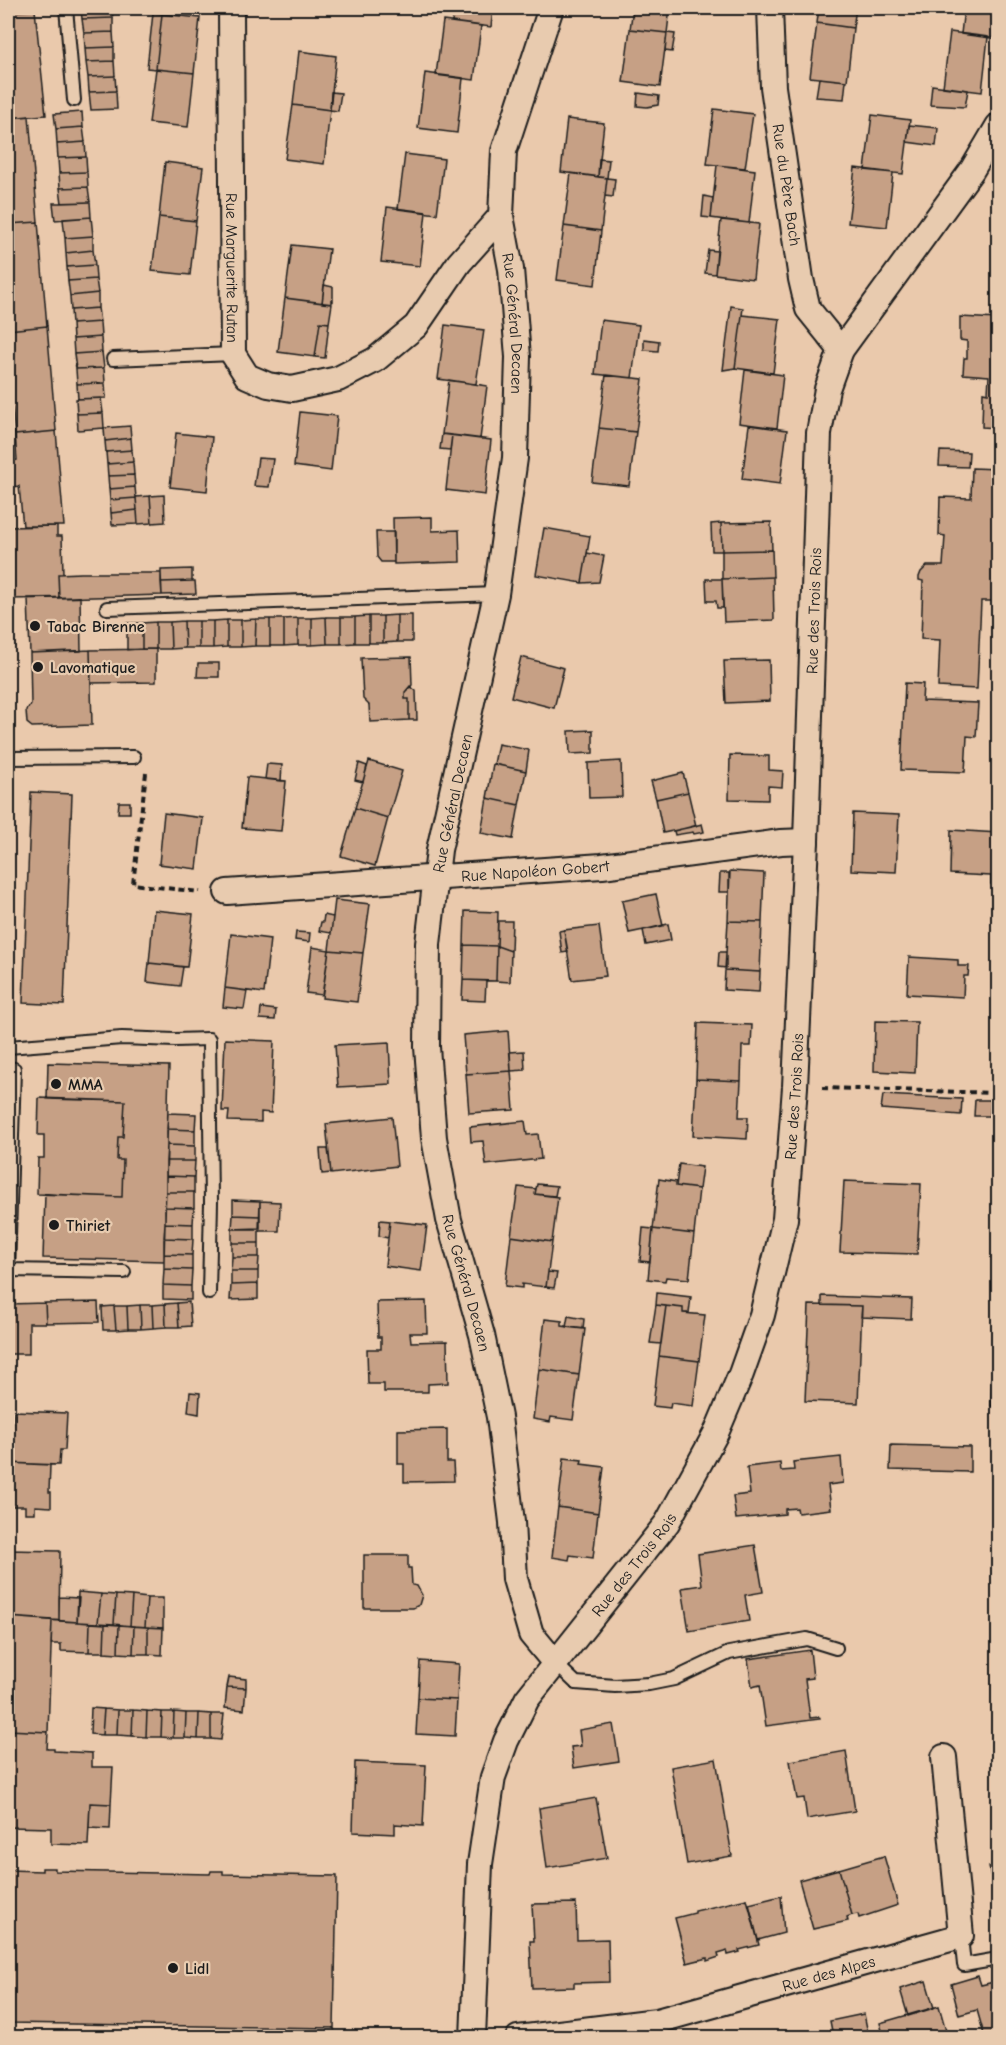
<svg xmlns="http://www.w3.org/2000/svg" width="1006" height="2045" font-family="'Comic Neue',sans-serif">
<style>
.building{fill:#c6a085;stroke:#1c1c1c;stroke-width:1.5}
.lines{fill:none;stroke-linecap:round;stroke-linejoin:round}
.lane-casing{stroke:#1c1c1c;stroke-width:16}
.street-casing{stroke:#1c1c1c;stroke-width:28}
.path{stroke:#1c1c1c;stroke-width:4;stroke-dasharray:6 4.5;stroke-linecap:butt}
.lane{stroke:#e8cbaf;stroke-width:12}
.street{stroke:#e8cbaf;stroke-width:24}
.poi-dot{fill:#1c1c1c;stroke:#e8cbaf;stroke-width:2}
.labels{text-anchor:middle;stroke-width:4.5;stroke-linejoin:round;paint-order:stroke}
.street-label{font-size:16px;fill:#1c1c1c;stroke:#e8cbaf}
.poi-label{font-size:16px;font-weight:bold;fill:#1c1c1c;stroke:#e8cbaf;text-anchor:start}
</style>
<rect width="100%" height="100%" fill="#eac9ac"/>
<filter id="ink" filterUnits="userSpaceOnUse"><feTurbulence type="fractalNoise" baseFrequency=".0167" numOctaves="2"/><feDisplacementMap in="SourceGraphic" scale="12" xChannelSelector="R" yChannelSelector="G"/><feConvolveMatrix kernelMatrix="1 2 1 2 8 2 1 2 1" color-interpolation-filters="sRGB"/></filter>
<g filter="url(#ink)">
<path class="building" d="M8,8H35V10L8,12Z
M81,8H112L113,18L82,19Z
M454,8H493L491,27L452,22Z
M633,8H670L667,33L630,29Z
M819,8H856L853,28L817,23Z
M964,8H998V39L961,34Z
M35,10L46,115L8,118V12Z
M153,13L162,14L156,69L147,68Z
M162,14L200,18L194,73L156,69Z
M113,18V32L84,33L82,19Z
M443,21L481,26L474,80L436,75Z
M817,23L853,28L847,81L810,77Z
M630,29L667,33L660,87L623,82Z
M113,32L114,47L85,48L84,33Z
M950,32L988,37L982,92L943,87Z
M667,33L675,34L672,52L665,51Z
M114,47V61L86,62L85,48Z
M299,51L336,56L330,110L293,105Z
M114,61L115,76L88,77L86,62Z
M156,69L194,73L188,127L149,123Z
M425,73L463,78L457,133L418,128Z
M115,76L116,91L89,92L88,77Z
M819,78L846,81L844,99L816,97Z
M932,85L968,90L965,107L930,105Z
M116,91L117,109L91,110L89,92Z
M331,92L341,93L338,111L330,110Z
M638,93L659,96L658,105L647,107L637,106Z
M293,105L330,110L324,164L285,159Z
M714,109L753,114L745,168L707,164Z
M82,112L83,127L56,129L54,114Z
M872,115L910,120L903,174L865,170Z
M29,116L38,222L8,224V118Z
M567,119L604,123L598,177L561,172Z
M909,125L938,128L936,146L907,142Z
M83,127L85,142L57,144L56,129Z
M85,142L86,157L58,158L57,144Z
M405,154L444,159L437,214L398,209Z
M86,157L87,172L59,173L58,158Z
M599,159L609,160L607,178L598,177Z
M165,162L203,167L196,221L159,217Z
M717,165L755,170L749,223L711,218Z
M855,168L893,173L887,227L848,223Z
M87,172L88,187L60,188L59,173Z
M571,173L607,178L601,231L564,226Z
M607,178L615,179L613,197L605,196Z
M88,187L90,202L62,203L60,188Z
M704,196L713,198L711,218L702,217Z
M90,202L91,217L55,220L53,203Z
M387,207L426,212L420,266L381,262Z
M91,217L93,236L65,238L63,219Z
M159,217L196,221L190,275L152,271Z
M721,220L759,224L753,279L715,274Z
M38,222L47,326L8,330V224Z
M564,226L601,231L595,285L557,280Z
M93,236V250L66,253L65,238Z
M292,245L329,249L322,303L285,298Z
M93,250L95,265L67,267L66,253Z
M708,250L717,251L715,274L705,273Z
M95,265L96,279L68,281L67,267Z
M96,279L98,293L70,296L68,281Z
M324,285L333,287V301L331,300V304L322,303Z
M98,293V308L71,310L70,296Z
M285,298L332,304L329,323L320,322L315,357L278,352Z
M731,306L743,308L742,315L735,368L723,370Z
M98,308L100,322L72,324L71,310Z
M742,315L780,319L773,373L735,368Z
M960,317L998,319V428L982,427L983,392L988,393L989,376L963,374L964,358H967V341L960,340Z
M601,320L639,325L632,378L595,374Z
M100,322L101,337L73,339L72,324Z
M320,322L329,323L325,358L315,357Z
M445,325L484,330L476,384L438,379Z
M47,326L56,431L15,435L11,395L8,396V370H9L8,330Z
M101,337L102,352L74,354L73,339Z
M644,339L659,341L658,351L644,350Z
M102,352L104,368L76,369L74,354Z
M104,368L105,383L77,384L76,369Z
M745,370L783,375L777,428L739,423Z
M606,375L643,379L636,432L599,428Z
M449,380L487,386L480,439L442,434Z
M105,383L106,398L78,399L77,384Z
M101,398L103,413L77,414L76,399Z
M300,412L337,416L331,471L294,466Z
M103,413L104,428L78,430L77,414Z
M749,425L787,430L780,484L742,479Z
M130,426L131,438L105,441L104,428Z
M599,428L636,432L629,486L592,482Z
M56,431L64,526H23L19,486L12,487L10,461L17,460L15,435Z
M176,433L212,437L207,491L170,487Z
M442,434L452,435L450,450L440,449Z
M452,435L491,440L485,495L446,490Z
M131,438L132,450L106,452L105,441Z
M132,450L133,462L107,464L106,452Z
M940,451L969,452L968,467L939,466Z
M258,458L273,459L269,487L254,486Z
M133,462L134,475L108,476L107,464Z
M972,468L998,469V601H981L977,689L938,687L940,640L921,639L923,581L919,580V577L921,572L927,566H943L945,536L939,535L940,497L971,498Z
M134,475L135,487L109,489L108,476Z
M135,487L136,498L110,500L109,489Z
M164,495L165,522L152,523L150,496Z
M150,496L152,523L138,524L136,497Z
M136,498L137,510L111,513L110,500Z
M137,510L138,524L112,525L111,513Z
M432,517V531L459,530L460,562L394,564L393,518Z
M771,522L772,550L722,551L721,523Z
M721,523L722,551H712L711,524Z
M57,526V536H62L63,574H58L59,598L10,599L8,527Z
M544,528L590,536L582,583L536,575Z
M376,532H394V562H381L377,557Z
M772,550L773,577L722,579V551Z
M587,553L604,556L599,582L582,583Z
M192,569V581L161,582V570Z
M81,573H161L162,595L59,598L58,574Z
M773,577L774,620L724,622L722,579Z
M706,579H722L723,608H717L716,601H707Z
M192,581H195L196,594L162,595L161,582Z
M80,597L81,651L30,653L28,598Z
M397,615H412V642H397Z
M397,615V642L383,643V616Z
M369,616H383V643H369Z
M369,616V643H355V617Z
M326,617L327,644L312,645V618Z
M326,617H341V644H327Z
M341,617H355V643L341,644Z
M298,618V645L284,646V619Z
M298,618H312V645H298Z
M256,619H270V646H255Z
M256,619L255,646L241,647V620Z
M270,619H284V646H270Z
M227,620H241V647H227Z
M227,620V647L213,648V621Z
M184,621L185,648L171,649L170,622Z
M184,621H199V648H185Z
M199,621H213V648H199Z
M156,622H170L171,649H156Z
M156,622V649H142V623Z
M127,623H142V649L127,650Z
M156,649V682L91,683L90,650Z
M90,650L92,725L32,727L27,723L26,710L31,705L30,653Z
M411,657L412,685L405,692V699H409V720L370,722L369,705L363,699L361,658Z
M521,657L564,668L554,708L511,697Z
M769,660L770,701L726,703L724,661Z
M198,663H219V677H197Z
M905,683L923,684L922,701L978,703L976,737L967,736L965,772L901,770Z
M410,686L416,691L417,720H409V699H405V692Z
M593,730V753L570,754L569,731Z
M498,744L529,750L526,771L494,764Z
M730,755L769,756V770L783,771L782,787L768,786V800L729,799Z
M369,761L402,771L388,818L355,808Z
M621,761L622,797L589,798L588,763Z
M359,763L367,766L363,782L355,780Z
M267,764L282,765L281,781L265,779Z
M493,764L526,771L519,805L487,798Z
M683,773L688,792L656,799L651,781Z
M247,777L286,781L281,831L242,828Z
M31,792L72,794L64,1005L23,1003Z
M688,792L696,826L663,833L656,799Z
M487,798L519,805L513,839L481,833Z
M119,802H130V813H118Z
M355,808L388,818L375,866L341,856Z
M164,813L203,818L197,869L159,864Z
M853,813L899,815L896,872L851,870Z
M702,824L704,832L694,834L693,832L675,835L674,831Z
M951,830L998,833V885L991,884V876L950,874Z
M730,871L764,873L762,922L728,921Z
M720,873H729V892H719Z
M656,894L663,926L629,933L622,901Z
M335,900L370,904L363,953L329,950Z
M154,910L193,914L187,967L149,963Z
M465,911L498,912L497,946L464,945Z
M324,915L333,917L331,933L319,931L321,922H323Z
M498,921H512L511,951L497,946Z
M728,921L762,922L760,972L725,970Z
M668,924L671,940L646,945L643,930Z
M599,926L606,976L572,980L564,930Z
M564,930L568,952L562,953L559,931Z
M296,932L310,933L309,942L295,940Z
M231,934L270,939L264,993L225,988Z
M464,945L497,946L496,981L463,980Z
M497,946L511,951L510,982L496,981Z
M312,947L329,950L322,995L306,993Z
M329,950L363,953L357,1002L322,998Z
M719,952H726V968L718,967Z
M909,957L958,960V966H969L968,976H964L963,997L907,994Z
M149,963L183,967L180,986L147,982Z
M725,970L760,972L759,992L724,990Z
M463,980L486,981L485,1001L462,1000Z
M225,988L247,991L244,1009L223,1007Z
M261,1008L276,1010L275,1020L260,1019Z
M875,1021L917,1022L915,1073L874,1071Z
M698,1023L752,1025L751,1046H742L741,1081L696,1079Z
M508,1031L511,1071L466,1074L463,1035Z
M225,1039L274,1041L271,1113L261,1112V1122L228,1121L229,1111H222Z
M389,1042L391,1084L338,1087L335,1045Z
M524,1051L525,1070L511,1071L510,1052Z
M48,1063L169,1066L164,1261L43,1258L45,1194L122,1197L123,1160H117L118,1137H123L125,1101L47,1099Z
M511,1071L514,1110L469,1113L466,1074Z
M696,1079L741,1081L739,1117H748L747,1139L693,1136Z
M883,1095L962,1099L961,1115L881,1109Z
M39,1098L125,1101L123,1137H118L117,1160H123L122,1197L37,1194L38,1158H44V1135H38Z
M975,1100H991L990,1116H974Z
M168,1113L196,1114L195,1130L167,1129Z
M392,1117L397,1166L331,1174L326,1124Z
M525,1121L527,1135L538,1134L541,1159L486,1165L483,1141L471,1142L470,1127Z
M167,1129L195,1130V1146L167,1145Z
M167,1145L195,1146V1161H166Z
M320,1149H328L331,1173L322,1174Z
M166,1161H195L194,1177L166,1176Z
M679,1164L702,1167L699,1189L676,1186Z
M166,1176L194,1177V1192H166Z
M659,1179L676,1182V1186L699,1189L694,1234L653,1229Z
M844,1181L921,1184L917,1254L840,1252Z
M537,1184L557,1186L555,1196L535,1194Z
M518,1187L536,1189L535,1194L558,1197L552,1242L511,1236Z
M166,1192H194V1208L165,1207Z
M233,1200L260,1201V1216L233,1215Z
M260,1201L280,1202L279,1231H259Z
M165,1207L194,1208L193,1224L165,1223Z
M233,1215L260,1216V1228L232,1229Z
M380,1220L390,1221L388,1238L379,1236Z
M390,1221L427,1225L421,1271L385,1266Z
M165,1223L193,1224V1239L164,1238Z
M643,1228L653,1229L650,1262L640,1261Z
M232,1229H259V1243H232Z
M653,1229L694,1234L689,1279L666,1277L665,1281L648,1279Z
M511,1236L552,1242L546,1287L522,1284V1288L505,1286Z
M164,1238L193,1239L192,1255L164,1254Z
M232,1243H259V1257H232Z
M164,1254L192,1255V1270L164,1269Z
M232,1257H259L258,1271H231Z
M164,1269L192,1270L191,1286L163,1285Z
M231,1271H258V1284L231,1285Z
M548,1272L557,1273L554,1288L546,1287Z
M258,1284V1299L230,1300L231,1285Z
M163,1285L191,1286V1300L163,1299Z
M657,1293L691,1297L689,1313H683V1308L656,1305Z
M822,1296L912,1299L911,1319L861,1317L862,1306L822,1305Z
M426,1301L427,1333H410L411,1342L447,1341L448,1383L428,1384V1392H384V1384H368L367,1349H381V1337H378L377,1302Z
M98,1302L99,1322L46,1323L45,1303Z
M189,1302L191,1326L179,1327L177,1303Z
M45,1303L46,1323H29V1354H8V1304Z
M177,1303L179,1327H166L165,1304Z
M165,1304L166,1327L153,1328L152,1305Z
M140,1305L141,1329H128L127,1306Z
M140,1305H152L153,1328L141,1329Z
M656,1305L666,1306L661,1344L650,1343Z
M809,1305L862,1306L858,1403L805,1401Z
M114,1306L116,1330H103L102,1307Z
M114,1306H127L128,1329L116,1330Z
M666,1306L683,1308V1313L705,1315L699,1361L659,1356Z
M568,1316L584,1319L583,1329L566,1327Z
M545,1319L562,1321V1326L585,1329L579,1375L539,1369Z
M659,1356L699,1361L693,1406L671,1403L670,1408L653,1406Z
M539,1369L579,1375L573,1420L551,1417L550,1422L533,1419Z
M992,1377H998V1406H991Z
M190,1392L200,1393L199,1414L188,1412Z
M14,1411L67,1413L65,1450H60L59,1465L8,1463L9,1428H13Z
M447,1429V1462H453L454,1481L404,1482V1464H398V1430Z
M891,1445L970,1447V1472L890,1470Z
M841,1457L843,1483L828,1485L831,1509L798,1513L797,1508L785,1509V1514L736,1519L733,1496L750,1494L747,1467L780,1463L781,1471L794,1470L793,1462Z
M564,1458L582,1460L581,1464L604,1467L598,1513L558,1507Z
M8,1463L50,1465L49,1492H51V1507L35,1506V1513H25V1506H8Z
M558,1507L598,1513L593,1558L570,1555L569,1560L552,1557Z
M755,1545L763,1592L745,1595L749,1621L689,1631L682,1588L702,1585L698,1554Z
M8,1550L60,1551L59,1621L8,1617Z
M364,1555H408V1568H411L412,1585L417,1586L422,1595L419,1605L413,1608H364Z
M78,1592L101,1594L98,1623L77,1622Z
M101,1594L116,1595L114,1624L98,1623Z
M116,1595L132,1596L130,1626L114,1624Z
M132,1596L147,1598L145,1627L130,1626Z
M59,1597L79,1598L77,1622L59,1621Z
M147,1598H163V1628L145,1627Z
M8,1617L52,1620L48,1732L8,1730Z
M52,1620L90,1623L89,1652L61,1651V1644H51Z
M90,1623L105,1624L104,1652H89Z
M105,1624L119,1625L118,1653L104,1652Z
M119,1625L134,1626L133,1654L118,1653Z
M134,1626L148,1627V1654H133Z
M148,1627L163,1628L162,1655L148,1654Z
M810,1650L813,1678L805,1679L810,1718L819,1717L820,1719L766,1726L760,1685L752,1687L748,1659Z
M420,1661L459,1664L457,1700L418,1698Z
M229,1677L246,1679V1688L227,1687Z
M227,1687L246,1688L244,1710L225,1708Z
M418,1698L457,1700L455,1736L416,1734Z
M91,1708L104,1709L102,1735L90,1734Z
M104,1709L118,1710L117,1735H102Z
M118,1710H133L132,1736L117,1735Z
M133,1710L147,1711L146,1737L132,1736Z
M147,1711L162,1712L161,1737H146Z
M162,1712H174L173,1738L161,1737Z
M174,1712L186,1713L185,1738H173Z
M186,1713H199L198,1739L185,1738Z
M199,1713L211,1714V1739H198Z
M211,1714H224L221,1740L211,1739Z
M613,1724L619,1761L574,1768L571,1747L581,1746L579,1730Z
M8,1730L48,1732L47,1749H54V1751L92,1753V1767H113L111,1804L90,1803L88,1845L51,1844V1828L8,1827Z
M846,1751L855,1811L807,1819L804,1798L797,1799L790,1761Z
M716,1759L732,1856L687,1864L671,1767Z
M355,1762L426,1765L423,1826L395,1824V1834L353,1832Z
M596,1798L607,1858L547,1868L539,1808Z
M90,1803L111,1804L110,1829L89,1828Z
M998,1850V1888H993L989,1867L997,1866L994,1851Z
M884,1856L898,1905L859,1918L858,1914L852,1915L839,1869Z
M42,1868H55V1871L210,1874L211,1871H223V1874L337,1876L334,2028L9,2023L11,1924H8V1870L42,1871Z
M839,1869L852,1915L847,1917L848,1921L813,1929L799,1880Z
M781,1896L784,1933L758,1940L749,1904Z
M747,1899L759,1945L739,1950L740,1952L728,1955L727,1950L725,1951L718,1953L719,1957L707,1961V1958L687,1963L675,1918L695,1913V1911Z
M576,1903L577,1940L608,1939L609,1982L574,1983V1987L532,1988L530,1941H534L532,1904Z
M978,1976L981,1985L998,1981V2034L988,2038H985L977,2010L959,2015L951,1984Z
M926,1981L934,2008L908,2016L900,1989Z
M939,2006L948,2038H884L880,2023Z
M864,2014L869,2038H826L833,2036L830,2021Z"/>
<g class="lines">
<defs>
<path id="lane" d="M66,8L74,100
M113,359L233,354
M107,608L496,594
M8,758L134,757
M8,1047L122,1038L175,1040L209,1039L211,1202L209,1293
M8,1067L14,1069L8,1270
M8,1270L124,1272
M555,1663L576,1683L615,1686L649,1684L674,1679L729,1653L807,1639L836,1648
M961,1936L964,1965L998,1959"/>
<g id="street">
<path id="s1" d="M231,8L233,354L247,376L268,385L292,389L338,379L375,360L416,326L459,263L501,216"/>
<path id="s2" d="M551,8L504,151L501,216L511,269L518,357L515,458L496,594L439,850L428,944L427,1047L434,1138L449,1220L482,1335L499,1417L512,1522L515,1579L531,1634L555,1663"/>
<path id="s3" d="M770,8L773,87L801,279L808,309L841,350"/>
<path id="s4" d="M227,892L602,866L781,842L806,841"/>
<path id="s5" d="M473,2038L480,1864L493,1777L506,1741L527,1699L667,1523L716,1433L741,1374L762,1315L785,1219L795,1087L806,841L819,433L827,389L841,350L972,170L998,126"/>
<path id="s6" d="M518,2038L657,2021L961,1936L944,1757"/>
</g>
</defs>
<use href="#lane" class="lane-casing"/>
<use href="#street" class="street-casing"/>
<path class="path" d="M146,773L133,884L200,892
M822,1088L998,1093
M327,2038L334,2028"/>
<use href="#lane" class="lane"/>
<use href="#street" class="street"/>
</g>
</g>
<g class="poi-dot">
<circle cx="35" cy="626" r="6"/>
<circle cx="38" cy="667" r="6"/>
<circle cx="56" cy="1084" r="6"/>
<circle cx="54" cy="1225" r="6"/>
<circle cx="173" cy="1968" r="6"/>
</g>
<g class="labels">
<g class="street-label">
<text dy="6" stroke="none"><textPath href="#s3" startOffset="178">Rue du Père Bach</textPath></text>
<text dy="6" stroke="none"><textPath href="#s1" startOffset="260">Rue Marguerite Rutan</textPath></text>
<text dy="6" stroke="none"><textPath href="#s2" startOffset="324">Rue Général Decaen</textPath></text>
<text dy="6" stroke="none"><textPath href="#s5" startOffset="1509">Rue des Trois Rois</textPath></text>
<text transform="translate(452 803) rotate(-78)" y="6">Rue Général Decaen</text>
<text dy="6" stroke="none"><textPath href="#s4" startOffset="309">Rue Napoléon Gobert</textPath></text>
<text dy="6" stroke="none"><textPath href="#s5" startOffset="1023">Rue des Trois Rois</textPath></text>
<text dy="6" stroke="none"><textPath href="#s2" startOffset="1296">Rue Général Decaen</textPath></text>
<text dy="6" stroke="none"><textPath href="#s5" startOffset="519">Rue des Trois Rois</textPath></text>
<text dy="6" stroke="none"><textPath href="#s6" startOffset="318">Rue des Alpes</textPath></text>
</g>
<g class="poi-label">
<text x="47" y="632">Tabac Birenne</text>
<text x="50" y="673">Lavomatique</text>
<text x="68" y="1090">MMA</text>
<text x="66" y="1231">Thiriet</text>
<text x="185" y="1974">Lidl</text>
</g>
</g>
<rect width="1006" height="2045" fill="none" stroke="#e8cbaf" stroke-width="30"/>
<rect x="15" y="15" width="976" height="2015" fill="none" stroke="#1c1c1c" stroke-width="2" filter="url(#ink)"/>
</svg>
